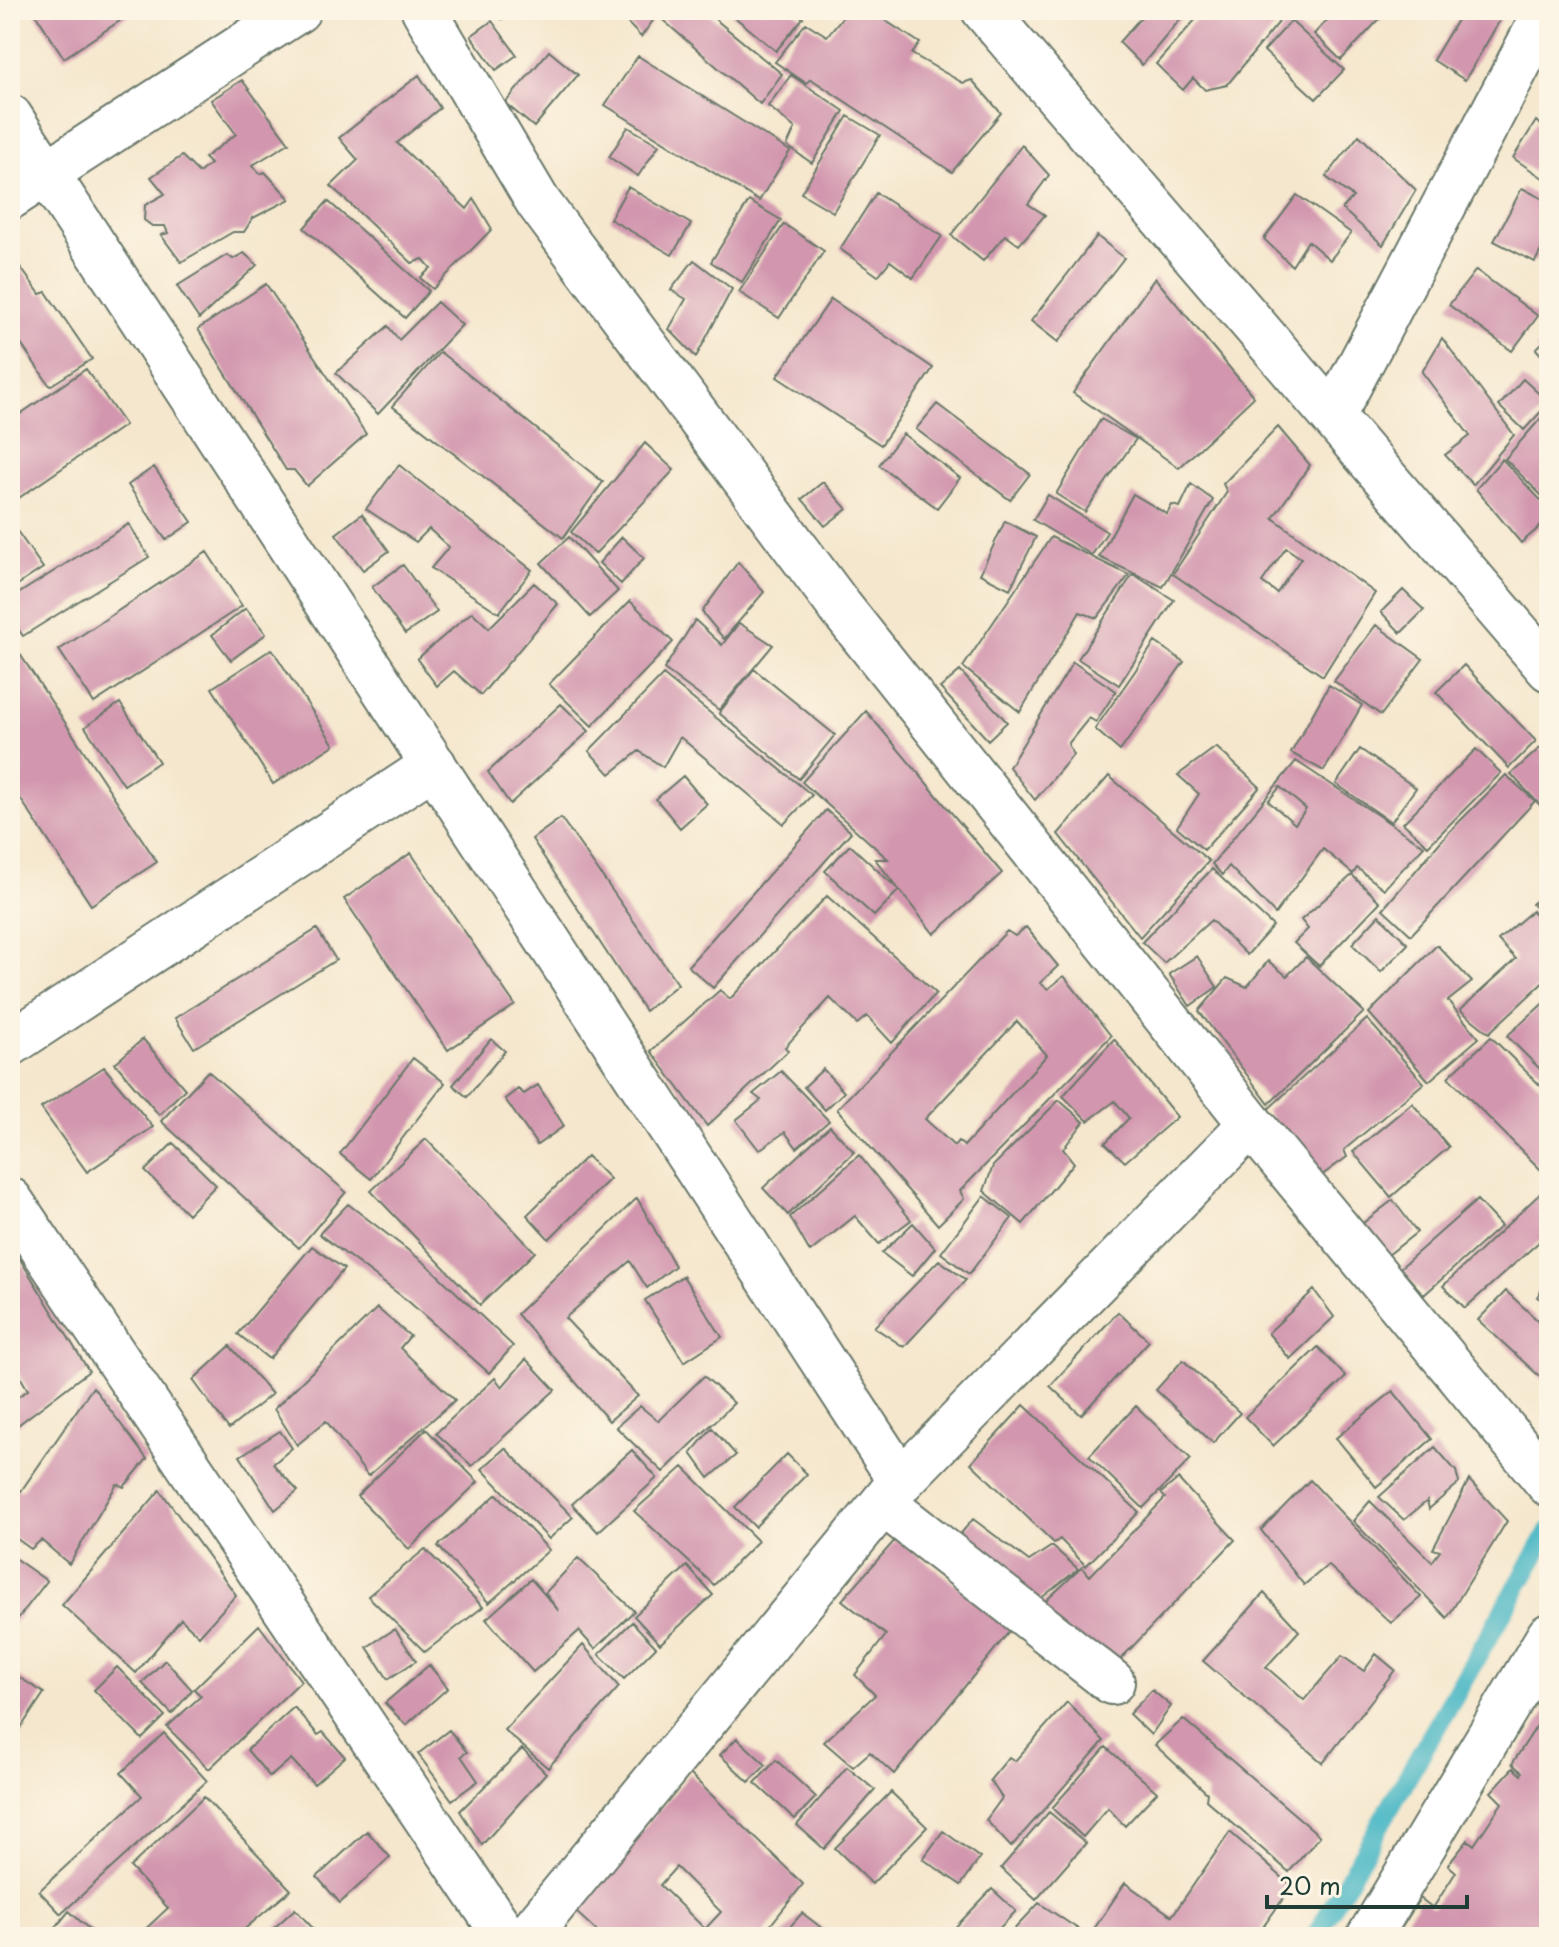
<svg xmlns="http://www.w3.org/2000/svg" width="1559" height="1947" font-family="'Playpen Sans',sans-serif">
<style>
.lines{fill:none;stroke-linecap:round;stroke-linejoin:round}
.stream{stroke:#4ab7c5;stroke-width:20}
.building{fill:#d296ae;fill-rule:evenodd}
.minor-casing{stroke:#6a786a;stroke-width:48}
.minor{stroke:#fff;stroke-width:44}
</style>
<rect width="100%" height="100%" fill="#fcf5e5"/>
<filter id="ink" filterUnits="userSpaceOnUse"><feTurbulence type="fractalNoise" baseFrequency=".0125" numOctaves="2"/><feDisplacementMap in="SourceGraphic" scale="16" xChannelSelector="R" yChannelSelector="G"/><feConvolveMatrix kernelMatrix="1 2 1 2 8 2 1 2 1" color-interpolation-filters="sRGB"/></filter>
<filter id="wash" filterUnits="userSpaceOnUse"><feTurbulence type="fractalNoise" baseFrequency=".006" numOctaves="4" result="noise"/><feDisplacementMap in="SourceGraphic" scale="32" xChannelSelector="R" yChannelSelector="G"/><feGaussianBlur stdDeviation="1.8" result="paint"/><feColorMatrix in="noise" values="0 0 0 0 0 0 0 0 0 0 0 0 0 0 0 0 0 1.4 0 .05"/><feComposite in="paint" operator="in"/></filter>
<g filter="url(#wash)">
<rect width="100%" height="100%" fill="#f5e7cd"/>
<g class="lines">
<path class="stream" d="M1315,1937L1549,1532"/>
</g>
<g id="blocks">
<path class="building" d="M33,10H136L64,58Z
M493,10H510L502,19Z
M615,10H704L782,74L760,104L657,15L641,37Z
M726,10H793L803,18L776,51Z
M841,10H874L872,12L920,43L912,54L963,83L972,80L1001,113L952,172L811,79L806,83L775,62L806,23L827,36L845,14Z
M1138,10H1188L1142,65L1119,42L1144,14Z
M1204,10H1266L1279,22L1227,85L1205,90L1193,78L1183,90L1156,64Z
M1337,10H1388L1341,60L1314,34Z
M1463,10H1493L1503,15L1465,80L1433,60Z
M492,21L517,55L496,70L471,36Z
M1291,21L1344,70L1316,99L1264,51Z
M549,51L578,75L534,127L505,103Z
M638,56L790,151L759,201L605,105Z
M419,75L440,108L397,143L467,209L474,199L492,229L433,289L420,278L431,268L423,259L412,263L331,186L358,160L339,138Z
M791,75L844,111L812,163L787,146L795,128L768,106Z
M242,80L289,143L253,165L260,174L265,172L290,199L253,218L244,232H233L181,262L161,235L168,233L165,226H152L144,220L145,205L165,194L151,177L182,156L199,173L210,164L204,158L236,134L211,100Z
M848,116L880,135L833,212L801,193Z
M1536,121L1549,132V182L1513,158Z
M628,127L659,145L638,176L609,157Z
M1359,135L1416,190L1383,245L1342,209L1353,197L1326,177Z
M1022,145L1049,175L1028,204L1045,215L1019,245L1005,235L983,261L951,235Z
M628,187L691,224L672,255L610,219Z
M1522,188L1549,202V235L1535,262L1494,241Z
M876,193L942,236L913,278L890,261L878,276L840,249Z
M1297,195L1351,233L1330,260L1308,241L1292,266L1264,239Z
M328,201L429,291L405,318L304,228Z
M749,201L781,220L742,282L711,262Z
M784,224L824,251L779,318L739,292Z
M1097,236L1124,258L1058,342L1031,321Z
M10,253L40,294L46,292L92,359L50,386L10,328Z
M244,253L257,265L199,319L177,286L227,255L233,259Z
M694,260L732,289L696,357L669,329L686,299L671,290Z
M1476,270L1538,316L1512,351L1449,305Z
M1155,278L1254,397L1179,468L1073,393Z
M266,284L366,434L307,486L294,470H286L198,329Z
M831,299L933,368L881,445L777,377Z
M437,302L462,325L378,414L336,373L388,326L399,340Z
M1549,336V364L1536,349Z
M1442,338L1514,435L1473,485L1445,455L1470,436L1422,372Z
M440,352L603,482L563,538L392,406Z
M86,369L125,425L10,504V421Z
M1523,379L1549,403L1524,430L1499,406Z
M937,404L1030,474L1010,500L916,429Z
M1549,409V503L1505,459Z
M1101,419L1136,439L1085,512L1056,494Z
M1278,427L1310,465L1273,518L1375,593L1323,676L1173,574L1227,492L1223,484ZM1286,548L1301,558L1277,593L1262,582Z
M903,434L960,478L937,508L879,465Z
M645,443L674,470L595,554L571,532Z
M1502,459L1549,509V519L1521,543L1476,489Z
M399,465L532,570L499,613L431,568L449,547L429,529L416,542L366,509Z
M154,467L192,522L166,540L128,485Z
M823,482L847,509L825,526L802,499Z
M1191,484L1213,500L1163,587L1099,557L1133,494L1167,514L1172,505L1180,507Z
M1048,495L1107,532L1092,555L1033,520Z
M362,514L389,551L363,570L336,534Z
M10,521L43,568L10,590Z
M1005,521L1036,537L1010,589L980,574Z
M129,524L149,557L23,636L10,617V599Z
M569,537L618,591L590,617L541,563Z
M622,537L644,558L621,584L599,563Z
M1051,537L1129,575L1097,618L1080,612L1020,712L963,667Z
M207,552L242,606L94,703L59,650Z
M738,562L764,592L724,639L702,612Z
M403,565L437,612L405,634L372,587Z
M1133,574L1174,600L1119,685L1078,659Z
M534,583L558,604L481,695L454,671L437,686L417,659L472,612L489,628Z
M1403,590L1424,610L1401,633L1381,612Z
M630,601L673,642L592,726L549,684Z
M246,608L266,634L231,660L212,635Z
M695,620L722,645L739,623L773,645L719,710L664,669Z
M1376,625L1423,659L1381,715L1334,681Z
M10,639L157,862L91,905L10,783Z
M1155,642L1184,662L1120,751L1095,729Z
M272,649L334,745L273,784L212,688Z
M1073,662L1116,691L1096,722L1089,718L1068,744L1073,755L1035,800L1009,767Z
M1464,665L1536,741L1509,768L1436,692Z
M754,669L835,735L799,779L719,713Z
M960,671L1007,722L988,740L940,688Z
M663,675L812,795L784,824L680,737L663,767L639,751L610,774L589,751Z
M1329,685L1362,705L1324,771L1291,753Z
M120,703L159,762L124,785L85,727Z
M561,704L589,731L510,804L488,772Z
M866,711L1002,873L934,934L875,859H888L802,782Z
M1216,747L1260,787L1204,850L1177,827L1199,794L1178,775Z
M1540,748L1549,758V815L1511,774Z
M1360,749L1416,788L1391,822L1336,784Z
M1476,749L1501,773L1428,846L1403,823Z
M1296,761L1424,846L1384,889L1357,868L1353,874L1323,849L1275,914L1229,866L1222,875L1212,864ZM1280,787L1306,809L1295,824L1268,801Z
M1506,775L1535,801L1411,935L1383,909L1447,834Z
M683,776L707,804L680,828L656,799Z
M1109,776L1209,861L1140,937L1058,834Z
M826,810L851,832L713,988L688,966Z
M561,818L678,984L645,1011L532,839Z
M850,845L899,890L874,916L825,871Z
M411,853L515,1005L448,1050L344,899Z
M1212,869L1273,926L1247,955L1211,920L1164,963L1142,942Z
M1352,875L1380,902L1319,966L1294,943L1308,929L1301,920Z
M1549,889V923L1532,904Z
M827,896L936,993L892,1043L867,1016L857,1024L830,998L785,1047L788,1051L707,1126L651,1051L720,990L730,999Z
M1532,911L1549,932V977L1489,1033L1460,1010L1516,959L1498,940Z
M1379,915L1408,944L1381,972L1352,944Z
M1026,927L1058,966L1040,983L1048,989L1064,976L1111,1036L960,1191L964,1199L938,1225L837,1109L1007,931L1015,936ZM1017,1021L1047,1055L964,1146L958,1141L954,1146L925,1119Z
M317,929L336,960L194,1048L175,1018Z
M1437,945L1472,982L1448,1001L1479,1038L1429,1081L1369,1013Z
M1197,956L1217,987L1190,1006L1169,974Z
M1306,957L1364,1012L1269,1104L1199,1011L1227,978L1247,987L1268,961L1287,976Z
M1549,998V1078L1507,1036Z
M1367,1019L1424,1083L1344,1150L1347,1157L1318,1178L1266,1111Z
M1491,1037L1549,1094V1178L1448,1077Z
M143,1039L185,1089L159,1115L115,1063Z
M491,1039L505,1051L467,1097L453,1085Z
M1114,1039L1177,1117L1125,1162L1105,1143L1129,1118L1115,1101L1088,1121L1063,1096Z
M413,1058L445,1083L371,1179L340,1154Z
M104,1067L153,1127L87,1172L41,1108Z
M823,1069L844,1092L825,1110L804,1087Z
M208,1071L346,1192L299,1248L161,1121Z
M781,1071L829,1121L797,1148L785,1132L759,1150L736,1120L761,1100L753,1094Z
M538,1085L564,1126L537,1145L505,1099L518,1089L524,1094Z
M1059,1100L1084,1122L1063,1149L1074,1163L1023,1224L984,1191L993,1166Z
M1412,1103L1449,1147L1391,1197L1353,1152Z
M830,1126L854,1152L788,1215L763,1188Z
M426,1139L535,1252L480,1305L371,1191Z
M173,1143L216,1185L188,1214L145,1171Z
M859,1155L911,1220L879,1244L855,1216L810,1252L790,1217Z
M587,1156L610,1179L549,1239L527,1215Z
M1549,1185V1233L1465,1308L1443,1286Z
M984,1196L1012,1218L969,1274L941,1253Z
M637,1198L675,1266L647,1288L630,1261L565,1318L638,1396L609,1421L517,1314Z
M1393,1200L1417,1232L1388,1255L1363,1223Z
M1477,1200L1501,1226L1424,1295L1400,1268Z
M348,1204L426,1264L513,1346L489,1373L408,1301L319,1234Z
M913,1223L935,1248L912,1276L882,1253Z
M10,1243L89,1371L10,1431V1402L28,1390L12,1363L10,1364Z
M312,1246L344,1269L269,1359L238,1334Z
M939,1260L966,1280L904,1347L874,1327Z
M683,1276L722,1337L684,1362L645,1300Z
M1549,1277V1305L1537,1297Z
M1314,1290L1334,1317L1290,1359L1268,1333Z
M1506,1291L1549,1331V1385L1478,1320Z
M377,1308L410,1336L400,1348L455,1400L368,1476L326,1421L297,1445L274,1409Z
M1118,1312L1149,1341L1081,1415L1050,1386Z
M230,1346L272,1394L229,1429L193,1380Z
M1318,1347L1346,1377L1273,1446L1245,1417Z
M526,1359L555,1390L472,1466L436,1433L495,1378L502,1387Z
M1183,1360L1240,1413L1213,1443L1156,1390Z
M704,1376L734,1403L663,1472L616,1427L640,1406L658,1421Z
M93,1387L147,1459L124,1487L117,1484L69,1564L41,1540L31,1549L10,1534V1483L21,1491Z
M1393,1391L1432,1439L1376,1487L1336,1438Z
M1024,1405L1139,1512L1086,1566L1060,1539L1054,1543L971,1463Z
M1136,1406L1191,1459L1143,1508L1089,1456Z
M712,1428L736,1455L709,1478L691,1453Z
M426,1429L478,1482L409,1549L357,1496Z
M280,1431L292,1448L273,1464L298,1491L275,1510L240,1456Z
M1435,1447L1456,1471L1459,1483L1429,1509L1427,1501L1404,1520L1379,1497Z
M505,1448L573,1517L549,1539L482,1469Z
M632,1450L657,1478L598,1532L572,1504Z
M787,1454L807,1474L755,1527L735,1507Z
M683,1467L758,1541L714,1585L634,1511Z
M1178,1479L1235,1540L1113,1667L1036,1610L1082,1567L1090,1576L1165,1498L1161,1493Z
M1310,1480L1421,1597L1391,1623L1328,1565L1304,1585L1261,1530Z
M1469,1480L1507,1521L1447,1618L1353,1521L1370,1501L1432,1562L1440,1551L1433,1549Z
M160,1490L236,1595L199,1636L181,1619L136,1673L62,1605Z
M497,1494L549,1550L489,1603L438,1546Z
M973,1519L1029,1561L1052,1546L1078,1569L1035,1603L951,1545Z
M896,1539L1013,1627L894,1774L870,1752L853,1767L824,1742L875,1695L855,1675L886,1635L842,1600Z
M425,1549L483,1607L425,1652L368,1596Z
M10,1555L47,1581L10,1629Z
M578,1558L634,1611L595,1649L579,1631L533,1672L486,1619L531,1579L559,1611L545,1593Z
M687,1566L713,1595L660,1644L634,1616Z
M1264,1593L1299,1631L1266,1667L1304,1700L1342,1656L1364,1671L1376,1654L1395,1670L1323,1763L1203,1661Z
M632,1622L656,1647L624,1679L599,1654Z
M259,1625L301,1681L209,1769L167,1727L201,1696L194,1689Z
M395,1629L416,1661L388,1679L367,1647Z
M583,1645L619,1687L548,1768L504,1730Z
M165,1660L192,1690L172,1714L142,1683Z
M429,1665L448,1688L406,1725L385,1703Z
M117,1667L165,1716L142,1739L94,1690Z
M14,1674L44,1693L10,1744V1680Z
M1152,1690L1171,1706L1151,1735L1129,1714Z
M1067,1702L1104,1741L1011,1847L986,1820L1002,1798L990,1780L1009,1757L1015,1761Z
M294,1707L318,1735L323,1732L345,1757L314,1784L291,1759L270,1777L247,1750Z
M1549,1707V1937H1396L1420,1898L1433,1908L1456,1872L1448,1865L1468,1840L1474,1845L1502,1803L1491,1792L1513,1768L1521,1775L1522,1772L1512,1764Z
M1183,1719L1320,1836L1289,1872L1206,1800L1207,1793L1155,1745Z
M449,1730L467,1752L461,1756L478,1781L452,1800L418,1754Z
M164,1733L207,1781L61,1914L39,1891L142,1796L121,1773Z
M737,1738L766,1765L749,1782L720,1755Z
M1106,1747L1157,1792L1125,1826L1108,1808L1083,1837L1052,1808Z
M522,1749L546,1773L482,1845L460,1811Z
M776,1760L816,1797L795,1819L755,1783Z
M847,1767L875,1790L824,1849L797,1825Z
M690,1774L803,1884L761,1937H603L574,1910ZM676,1867L721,1912L705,1929L660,1885Z
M891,1792L927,1827L872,1884L835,1848Z
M204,1797L291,1890L235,1937H137L168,1908L130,1867Z
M1049,1812L1086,1843L1036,1900L1001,1868Z
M367,1831L390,1857L340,1903L317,1877Z
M943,1831L980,1858L961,1885L923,1859Z
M1230,1832L1292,1886L1256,1937L1090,1935L1125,1883L1172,1916Z
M992,1889L1016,1911L991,1937H946Z
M1039,1903L1090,1937H1007Z
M295,1909L321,1937H264Z
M69,1911L98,1937H48Z
M802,1913L834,1937H781Z"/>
</g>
</g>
<g filter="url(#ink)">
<use href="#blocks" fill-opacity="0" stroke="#6a786a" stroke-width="2"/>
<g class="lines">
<defs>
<path id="minor" d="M424,10L538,202L840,607L1251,1124L1549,1484
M984,10L1549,669
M10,117L901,1481
M10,197L298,10
M1333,416L1547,10
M10,1044L434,765
M10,1200L506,1937
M884,1504L1112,1682
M527,1937L901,1481L1251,1124
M1369,1937L1549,1636"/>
</defs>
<use href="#minor" class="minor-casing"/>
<use href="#minor" class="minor"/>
</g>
</g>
<rect width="1559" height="1947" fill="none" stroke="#fcf5e5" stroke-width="40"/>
<path d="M1267 1895v12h200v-12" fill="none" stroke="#1f3d34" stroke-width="4"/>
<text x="1279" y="1895" font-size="24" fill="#1f3d34" stroke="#fcf5e5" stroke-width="6" paint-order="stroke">20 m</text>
</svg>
